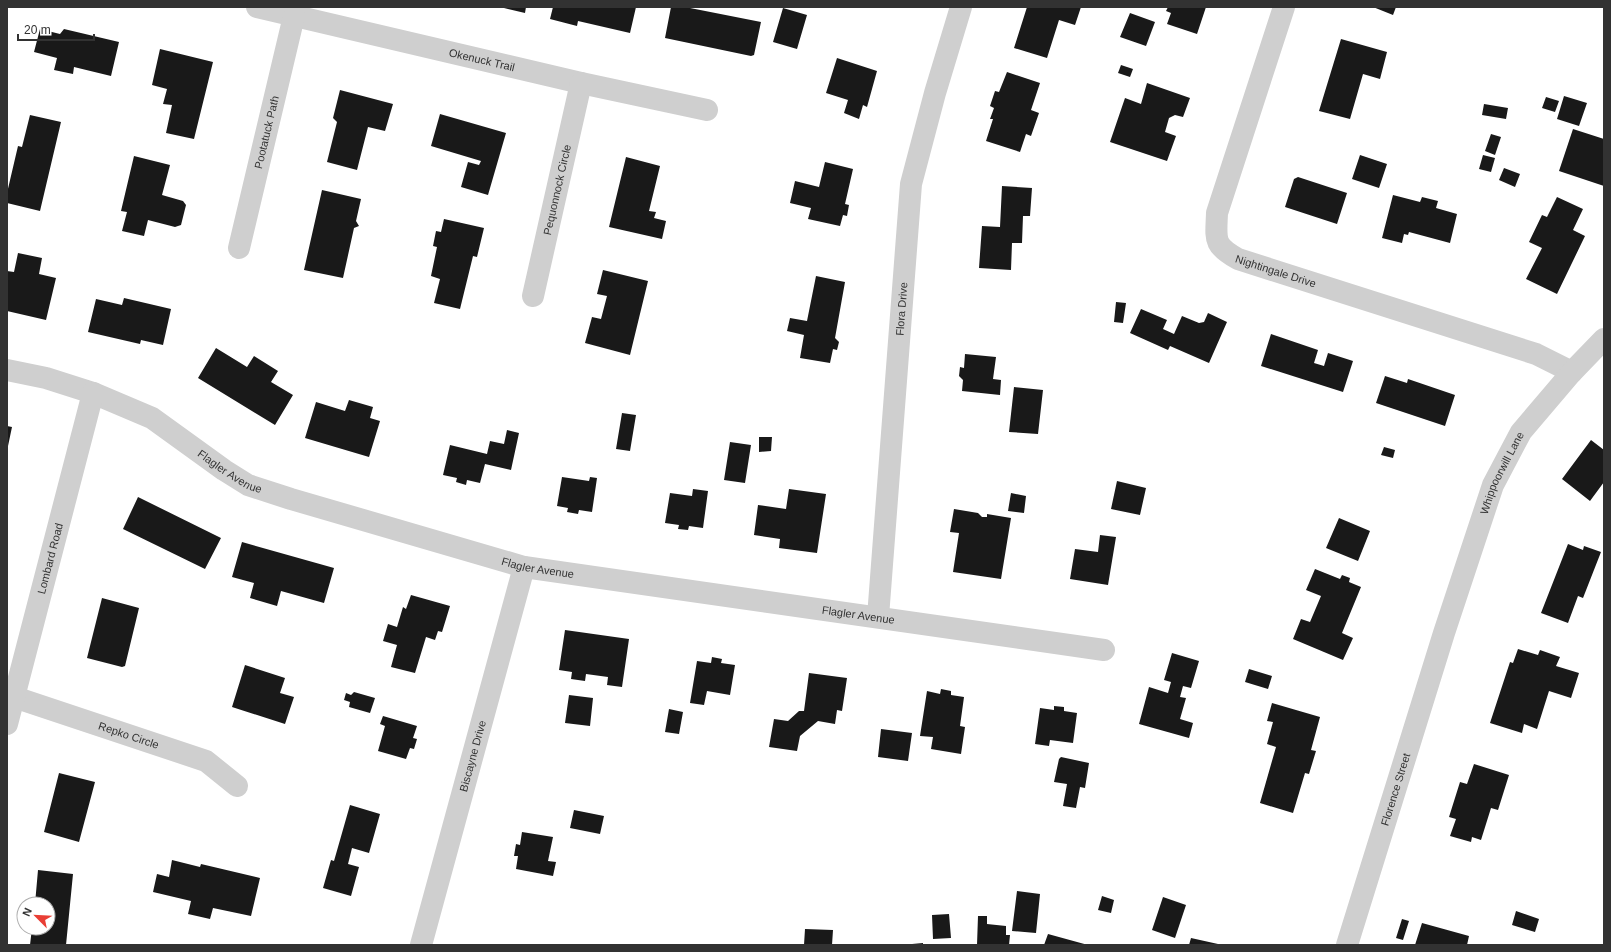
<svg xmlns="http://www.w3.org/2000/svg" width="1611" height="952" font-family="Helvetica,sans-serif">
<style>
.building{fill:#191919}
.lines{fill:none;stroke-linecap:round;stroke-linejoin:round}
.minor{stroke:#cfcfcf;stroke-width:22}
.labels{text-anchor:middle;stroke-width:4;stroke-linejoin:round;paint-order:stroke}
.street-label{font-size:11px;fill:#323232;stroke:#fff}
</style>
<rect width="100%" height="100%" fill="#fff"/>
<path class="building" d="M500,7H526L525,13Z
M553,7H636L630,33L578,21L577,26L550,19Z
M671,7H685L761,22L754,55L751,56L665,38Z
M1027,7H1081L1075,25L1059,20L1047,58L1014,48Z
M1168,7H1206L1197,34L1167,24L1171,13L1166,11Z
M1373,7H1396L1393,15Z
M783,8L807,15L797,49L773,42Z
M1130,13L1155,22L1146,46L1120,37Z
M40,29L60,34L64,29L119,42L111,76L74,67L73,74L54,70L57,58L34,52Z
M1341,39L1387,52L1380,79L1363,74L1350,119L1319,111Z
M160,49L213,62L194,139L166,133L172,105L163,104L167,89L152,85Z
M837,58L877,71L867,107L863,105L859,119L844,113L848,100L826,93Z
M1121,65L1133,69L1130,77L1118,73Z
M1007,72L1040,83L1031,110L1039,113L1031,136L1026,134L1020,152L986,141L993,119H990L994,108L990,106L995,91L999,92Z
M1147,83L1190,98L1183,117L1175,115L1169,118L1165,132L1176,136L1167,161L1110,142L1125,98L1141,104Z
M340,90L393,104L385,131L368,127L357,170L327,162L337,122L333,118Z
M1564,96L1587,103L1579,126L1557,119Z
M1546,97L1559,101L1555,112L1542,108Z
M1484,104L1508,108L1506,119L1482,115Z
M440,114L506,133L488,195L461,187L468,162L479,165L481,161L431,146Z
M30,115L61,122L40,211L7,203V193L18,146L22,147Z
M1573,129L1604,139V186L1559,171Z
M1491,134L1501,137L1495,155L1485,151Z
M1360,155L1387,164L1379,188L1352,179Z
M1483,155L1495,158L1491,172L1479,169Z
M134,156L170,165L162,195L183,201L186,205L181,225L175,227L148,220L144,236L122,231L127,212L121,211Z
M626,157L660,166L649,211L656,212L654,218L666,221L662,239L609,227Z
M825,162L853,169L845,204L849,205L847,216L843,215L840,226L808,219L811,208L790,203L795,181L819,187Z
M1504,168L1520,174L1515,187L1499,180Z
M1298,177L1347,193L1337,224L1285,207L1294,179Z
M1002,186L1032,188L1030,216H1023L1022,243H1012L1011,270L979,268L982,226L1000,227Z
M322,190L361,199L356,221L359,226L354,228L343,278L304,270Z
M1393,195L1420,202L1422,197L1438,201L1436,208L1457,214L1450,243L1409,232L1408,235L1404,234L1402,243L1382,238Z
M1557,197L1583,209L1573,230L1585,236L1557,294L1526,279L1542,248L1529,242L1542,215L1547,217Z
M444,219L484,228L477,257L473,256L460,309L434,303L440,279L431,276L437,247L433,246L436,231L441,232Z
M18,253L42,258L39,274L56,278L46,320L7,311V271L14,272Z
M603,270L648,281L630,355L585,343L592,317L601,319L607,296L597,294Z
M816,276L845,282L835,338L839,342L837,350L833,349L830,363L800,358L804,335L787,331L790,318L807,321Z
M124,298L171,309L163,345L141,340L140,344L88,332L96,299L122,305Z
M1116,302L1126,303L1123,323L1114,322Z
M1141,309L1167,320L1163,329L1174,334L1182,316L1199,323L1204,322L1208,313L1227,322L1209,363L1170,346L1168,350L1130,333Z
M1271,334L1318,350L1314,363L1324,366L1328,353L1353,361L1343,392L1261,366Z
M216,348L247,367L254,356L278,371L271,382L293,395L275,425L198,378Z
M965,354L996,357L993,379L1001,380L1000,395L962,391L963,380L959,376L960,367L964,368Z
M1385,376L1407,383L1408,379L1455,395L1445,426L1376,403Z
M1014,387L1043,390L1038,434L1009,432Z
M349,400L373,407L370,418L380,421L369,457L305,438L316,402L345,411Z
M622,413L636,415L630,451L616,449Z
M7,426L12,427L8,446H7Z
M507,430L519,433L511,470L485,464L480,483L467,480L466,485L456,482L457,478L443,475L450,445L487,454L490,441L504,444Z
M759,437H772L771,451L759,452Z
M1591,440L1604,450V482L1590,501L1562,479Z
M730,442L751,445L745,483L724,480Z
M1384,447L1395,450L1393,458L1381,455Z
M562,477L589,481L590,477L597,478L592,512L579,510L578,514L567,512L568,508L557,506Z
M1117,481L1146,488L1140,515L1111,509Z
M693,489L708,491L703,528L689,526L688,530L678,529L679,525L665,523L670,493L692,496Z
M789,489L826,494L817,553L779,548L780,539L754,535L758,505L786,509Z
M1011,493L1026,496L1024,513L1008,511Z
M138,497L221,538L205,569L123,529Z
M954,509L978,513L982,517H987V514L1011,518L1001,579L953,572L959,533L950,532Z
M1339,518L1370,531L1358,561L1326,548Z
M1100,535L1116,537L1108,585L1070,579L1075,549L1098,552Z
M242,542L334,568L324,603L281,591L277,606L250,598L254,583L232,577Z
M1568,544L1583,550L1584,546L1601,552L1583,598L1578,596L1568,623L1541,613Z
M1315,569L1340,579L1342,575L1350,578L1349,582L1361,587L1342,633L1353,638L1343,660L1293,639L1301,619L1310,622L1321,596L1306,590Z
M411,595L450,606L442,632L438,631L435,640L426,637L415,673L391,667L397,645L383,641L388,624L397,627L403,607L406,609Z
M102,598L139,608L125,666L122,667L87,658Z
M565,630L629,639L622,687L607,685L608,677L586,674L585,681L571,679L572,672L559,670Z
M1518,649L1538,655L1540,650L1560,657L1556,666L1579,673L1571,698L1549,691L1537,729L1524,724L1522,733L1490,723L1510,662L1513,663Z
M1172,653L1199,661L1191,688L1183,686L1180,697L1186,698L1180,719L1193,723L1189,738L1139,724L1149,687L1168,693L1171,682L1164,680Z
M712,657L722,659L721,663L735,665L730,695L707,691L704,705L690,703L697,661L711,663Z
M245,665L285,678L280,693L294,697L285,724L232,707Z
M1249,669L1272,676L1268,689L1245,682Z
M809,673L847,678L842,711L837,710L835,724L818,721L800,736L797,751L769,747L774,719L788,721L799,711H804Z
M941,689L951,691V695L964,697L960,726L965,727L961,754L931,749L933,737L920,736L927,691L940,694Z
M354,692L375,698L370,713L349,707L350,702L344,700L346,693L351,695Z
M569,695L593,698L590,726L565,723Z
M1272,703L1320,717L1311,750L1316,751L1309,774L1305,773L1293,813L1260,803L1276,747L1267,744L1273,722L1267,721Z
M1054,706L1064,707V711L1077,713L1073,743L1050,740L1049,746L1035,744L1040,708L1054,710Z
M669,709L683,712L679,734L665,732Z
M383,716L417,726L413,738L417,739L414,749L410,748L406,759L378,751L385,726L380,724Z
M881,729L912,733L908,761L878,757Z
M1061,757L1089,763L1085,788L1080,787L1076,808L1063,806L1067,784L1054,782L1059,759Z
M1474,764L1509,775L1498,810L1491,808L1481,840L1472,837L1471,842L1450,836L1456,819L1449,817L1460,782L1467,784Z
M59,773L95,782L79,842L44,832Z
M350,805L380,814L369,853L352,848L348,864L359,867L351,896L323,888L331,860L334,861Z
M574,810L604,816L600,834L570,828Z
M522,832L553,837L548,861L556,862L553,876L516,869L518,856H514L516,844L520,845Z
M172,860L200,867L201,864L260,878L251,916L213,908L210,919L188,914L191,901L153,892L157,874L169,877Z
M38,870L73,874L66,945H30L32,928H48V904H35Z
M1017,891L1040,894L1036,933L1012,931Z
M1102,896L1114,900L1111,913L1098,910Z
M1163,897L1186,905L1175,938L1152,930Z
M1516,911L1539,919L1535,932L1512,925Z
M949,914L951,938L933,939L932,915Z
M978,916H987V924L1006,926V935H1010L1009,945H977Z
M1402,919L1409,921L1403,940L1396,938Z
M1422,923L1469,936L1467,945H1415Z
M805,929L833,930L832,945H804Z
M1048,934L1088,945H1044Z
M1191,938L1218,944V945H1189Z
M923,943V945H912V944Z"/>
<g class="lines">
<g class="minor">
<path id="s1" d="M257,7L581,83L707,110"/>
<path id="s2" d="M1284,7L1217,213C1216,240 1213,245 1238,259L1536,354L1572,372"/>
<path id="s3" d="M239,248L294,16"/>
<path id="s4" d="M533,296L581,83"/>
<path id="s5" d="M7,370L46,378L93,393L152,418L224,470L248,485L291,499L524,567L1104,650"/>
<path id="s6" d="M878,617L911,184L935,93L961,7"/>
<path id="s7" d="M14,697L206,761L237,786"/>
<path id="s8" d="M7,724L93,393"/>
<path id="s9" d="M421,945L524,567"/>
<path id="s10" d="M1347,945L1444,633L1493,485L1521,432L1572,372L1604,339"/>
</g>
</g>
<g class="labels">
<g class="street-label">
<text dy="4" stroke="none"><textPath href="#s1" startOffset="231">Okenuck Trail</textPath></text>
<text dy="4" stroke="none"><textPath href="#s3" startOffset="119">Pootatuck Path</textPath></text>
<text dy="4" stroke="none"><textPath href="#s4" startOffset="109">Pequonnock Circle</textPath></text>
<text dy="4" stroke="none"><textPath href="#s2" startOffset="312">Nightingale Drive</textPath></text>
<text dy="4" stroke="none"><textPath href="#s6" startOffset="309">Flora Drive</textPath></text>
<text dy="4" stroke="none"><textPath href="#s5" startOffset="248">Flagler Avenue</textPath></text>
<text dy="4" stroke="none"><textPath href="#s10" startOffset="497">Whippoorwill Lane</textPath></text>
<text dy="4" stroke="none"><textPath href="#s8" startOffset="171">Lombard Road</textPath></text>
<text dy="4" stroke="none"><textPath href="#s5" startOffset="572">Flagler Avenue</textPath></text>
<text dy="4" stroke="none"><textPath href="#s5" startOffset="896">Flagler Avenue</textPath></text>
<text dy="4" stroke="none"><textPath href="#s7" startOffset="121">Repko Circle</textPath></text>
<text dy="4" stroke="none"><textPath href="#s9" startOffset="196">Biscayne Drive</textPath></text>
<text dy="4" stroke="none"><textPath href="#s10" startOffset="163">Florence Street</textPath></text>
</g>
</g>
<rect width="1611" height="952" fill="none" stroke="#323232" stroke-width="16"/>
<g transform="translate(36 916) rotate(294)"><circle r="19" fill="#ffffff" stroke="#adadad"/>
<path d="M0-3L7 15L0 10L-7 15Z" fill="#e93e35"/>
<text y="-6" font-size="11" font-weight="bold" text-anchor="middle" fill="#323232">N</text>
</g>
<path d="M18 34v6h76v-6" fill="none" stroke="#323232" stroke-width="2"/>
<text x="24" y="34" font-size="12" fill="#323232" stroke="#ffffff" stroke-width="3" paint-order="stroke">20 m</text>
</svg>
